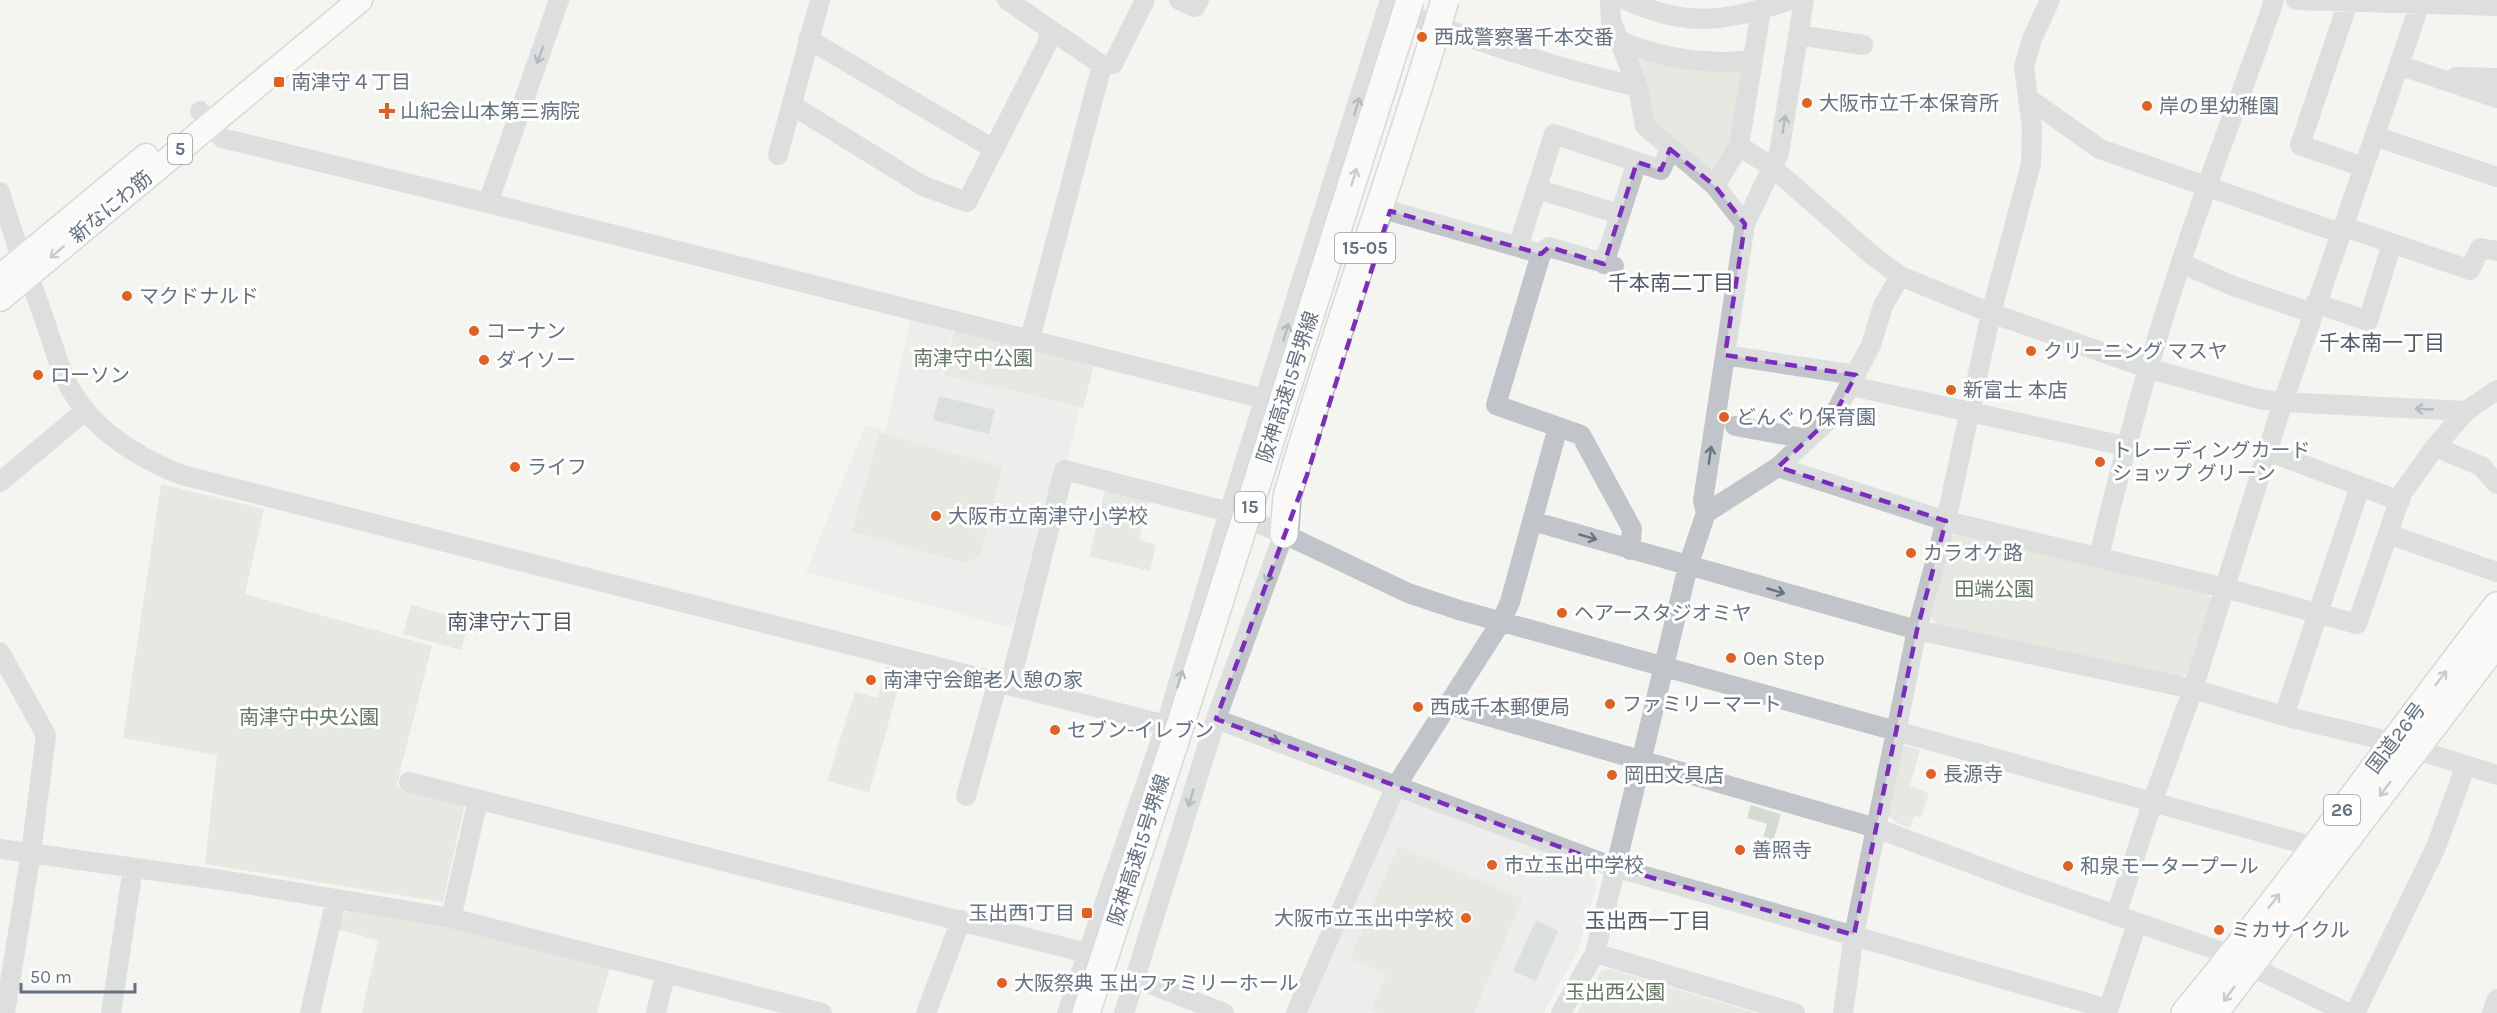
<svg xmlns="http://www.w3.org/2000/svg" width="2497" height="1013" viewBox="0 0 2497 1013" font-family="Karla,'Noto Sans JP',sans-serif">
<rect width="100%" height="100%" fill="#f4f4f0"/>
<path fill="#e4e6e4" d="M910,320l43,9 -10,46 137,33 -13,53h-9l-46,167 -206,-56 59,-146 21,4z
M1406,797l186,71 4,17 -18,66 -35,62h-239l92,-211z"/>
<path fill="#d4dbd1" d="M1635,52l42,16 68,1 -9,70 -18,37 -57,-44 -15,-25z
M954,330l140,35 -11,43 -139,-33z
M879,433l124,34 -23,88 -15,8 -113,-31z
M161,484l103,25 -19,85 187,52 -36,141 69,16 -22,99 -238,-38 12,-109 -94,-17z
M1105,490l43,11 -9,39 17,4 -6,27 -61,-15z
M1959,533l246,56 6,10 -23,74 -8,4 -244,-53 -5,-7 20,-80z
M411,605l58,16 -8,29 -58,-16z
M886,666l17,5 -34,121 -42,-11 28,-89 23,6z
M1903,745l17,5 -10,36 19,7 -8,25 -7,-2 -4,12 -15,-6 -8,-8z
M1751,805l30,9 -13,45 -10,-3 9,-32 -20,-6z
M1398,846l125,53 -49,114h-96l-7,-3 15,-36 -36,-15z
M349,910l98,17 163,40 -13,46h-235l16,-73 -40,-10 4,-15z
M1610,969l146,44h-179l24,-42z"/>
<path fill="#bcc6cc" d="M939,396l56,14 -6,24 -56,-14z
M1536,920l22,11 -22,50 -23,-10z"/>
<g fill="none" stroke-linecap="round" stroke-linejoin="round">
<defs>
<path id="major" d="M0,277l146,-121
M0,299l360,-299"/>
<path id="highway" d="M1284,534l3,-37
M2185,1013c109,-131 207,-272 312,-407
M2214,1013l283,-371"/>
</defs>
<use href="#major" stroke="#b4b8bc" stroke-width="27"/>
<use href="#highway" stroke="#b4b7ba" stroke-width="30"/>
<path stroke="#c1c4c8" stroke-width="20" d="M1179,0l16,7 4,-7
M1610,0l1,21 27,66 7,39 70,60
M1626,0c65,29 99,21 165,0
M2296,0l201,6
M2348,2l-48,143 63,22
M2420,4l-137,398 183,9 31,-21
M1395,8c78,34 160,59 243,79
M1048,28l54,37 11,-1 32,-64
M1798,35l65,10
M808,39l184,109
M1617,40c45,18 88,26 136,20
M2399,65l98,33
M2456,77l41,1
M2029,99l71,50 240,84
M792,105l131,81 44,16 82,-162 -1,-12 -41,-28
M200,111l22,27 266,65 777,196
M2374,136l123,41
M1739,146l33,21 100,88 28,21 91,37 156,55 112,31 24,3 -90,287 -40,111 -37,116
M778,155l42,-155
M1536,189l84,25
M0,192c10,36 23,69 36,104 10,26 17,52 27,78 21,50 70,82 119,101l984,250
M488,203l71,-203
M1390,211l128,36
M1745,224l-30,-38 24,-40 22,-136
M2342,226l128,44 10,-22 17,3
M1541,254l8,-7 65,19
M2181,263l52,23 79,27
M1604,264l33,-102
M2315,303l53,18 24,-78
M1030,339l72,-274
M1725,355l131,20
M1851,386l274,60
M1735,426l73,13
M2435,447l46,19 16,18
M2267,451l133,50
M1778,467l168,54 279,67 132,36 45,-131 33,-46 31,-36
M0,482l86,-72
M1706,513l-3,-12 42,-277 34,-71 25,-153
M1532,521l385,109 276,59 91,27 108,26 105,33
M2388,534l109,38
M1630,550l2,-21 -51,-94 -85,-30 45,-151 -23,-7 36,-113 107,36 9,-21
M2099,557c29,-125 64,-247 107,-368 22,-63 47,-125 68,-189
M0,652l46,83 -15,118 -26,160
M1010,684l54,-214 165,42 55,22 124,59 51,17 856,237
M1449,705l427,123 147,55 208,72
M2284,716l76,-230
M1216,719l398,148 494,142
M409,782l678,171
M966,796l32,-115
M0,849l228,32 223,37 371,95
M451,918l27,-118
M1595,953l200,60
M2250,966l98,47
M1135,978l89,35
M111,1013l22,-145
M310,1013l26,-114
M656,1013l9,-38
M926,1013l35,-93
M1067,1013l99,-288 63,-213 161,-512
M1124,1013l92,-294 72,-197
M1296,1013l100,-227 105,-164 9,-20 48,-175
M1561,1013l34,-60 93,-387 18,-53 72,-46 56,-52 37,-70 12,-39 17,-30
M1843,1013l11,-78 63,-305 29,-109 45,-208 40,-149 1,-36 -8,-61 8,-28 18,-39
M2107,1013l30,-90
M2355,1013l81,-166 30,-82
M2492,1013l5,-14"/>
<use href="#major" stroke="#fff" stroke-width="24"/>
<use href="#highway" stroke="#fff" stroke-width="27"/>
<defs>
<path id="highway-bridge" d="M1287,497c48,-167 109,-330 158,-497
M1086,1013l92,-281 232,-732"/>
</defs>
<use href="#highway-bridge" stroke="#b4b7ba" stroke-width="30" stroke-linecap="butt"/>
<use href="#highway-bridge" stroke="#fff" stroke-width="27"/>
</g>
<defs><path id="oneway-shaft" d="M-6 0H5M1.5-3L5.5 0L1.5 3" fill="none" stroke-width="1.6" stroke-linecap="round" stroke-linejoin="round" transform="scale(1.5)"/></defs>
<g stroke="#687585">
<use href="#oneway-shaft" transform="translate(540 55) rotate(110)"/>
<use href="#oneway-shaft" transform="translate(1357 106) rotate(-73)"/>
<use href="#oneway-shaft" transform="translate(1784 124) rotate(-81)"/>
<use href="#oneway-shaft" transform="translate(1286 332) rotate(-73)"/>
<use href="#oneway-shaft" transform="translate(2424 409) rotate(-177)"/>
<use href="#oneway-shaft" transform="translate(1710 455) rotate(-82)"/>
<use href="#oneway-shaft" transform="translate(1588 537) rotate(16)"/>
<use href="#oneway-shaft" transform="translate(1269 574) rotate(110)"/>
<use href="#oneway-shaft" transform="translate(1776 591) rotate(16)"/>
<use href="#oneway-shaft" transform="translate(1180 679) rotate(-73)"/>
<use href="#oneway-shaft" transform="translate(1271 739) rotate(20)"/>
<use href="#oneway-shaft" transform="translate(1191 798) rotate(107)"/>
</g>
<g stroke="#929ca7">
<use href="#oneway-shaft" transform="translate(1354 177) rotate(-73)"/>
<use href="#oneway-shaft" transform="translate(57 252) rotate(140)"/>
<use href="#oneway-shaft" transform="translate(2441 678) rotate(-52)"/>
<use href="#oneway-shaft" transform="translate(2385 789) rotate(127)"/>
<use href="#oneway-shaft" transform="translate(2274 901) rotate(-52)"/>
<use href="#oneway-shaft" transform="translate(2229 994) rotate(127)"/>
</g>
<path d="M0 0H2497V1013H0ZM1670,149l45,37 30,38 -20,131 131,20 -22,40 -56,52 168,54 -29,109 -63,305 -240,-68 -398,-148 91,-244 83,-264 151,43 8,-7 55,17 33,-102 24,8z" fill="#f4f4f0" fill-opacity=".55" fill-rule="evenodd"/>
<path fill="none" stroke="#7b2cbf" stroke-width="4.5" stroke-dasharray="12 8" stroke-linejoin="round" d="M1670,149l45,37 30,38 -20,131 131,20 -22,40 -56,52 168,54 -29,109 -63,305 -240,-68 -398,-148 91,-244 83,-264 151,43 8,-7 55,17 33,-102 24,8z"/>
<g fill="#e46021" stroke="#fff" stroke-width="2">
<circle cx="1422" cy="37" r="6"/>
<rect x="273" y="76" width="12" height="12" rx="3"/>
<circle cx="1807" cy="103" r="6"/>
<circle cx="2147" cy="106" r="6"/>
<path d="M384 102h6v6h6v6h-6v6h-6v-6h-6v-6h6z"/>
<circle cx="127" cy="296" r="6"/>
<circle cx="474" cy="331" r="6"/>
<circle cx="2031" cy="351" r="6"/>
<circle cx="484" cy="360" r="6"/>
<circle cx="38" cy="375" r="6"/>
<circle cx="1951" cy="390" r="6"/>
<circle cx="1724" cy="417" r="6"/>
<circle cx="2100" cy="462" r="6"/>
<circle cx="515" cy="467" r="6"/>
<circle cx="936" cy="516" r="6"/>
<circle cx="1911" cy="553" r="6"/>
<circle cx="1562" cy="613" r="6"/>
<circle cx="1731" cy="658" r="6"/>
<circle cx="871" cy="680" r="6"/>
<circle cx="1610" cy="704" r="6"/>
<circle cx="1418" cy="707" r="6"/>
<circle cx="1055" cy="730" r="6"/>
<circle cx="1931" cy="774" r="6"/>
<circle cx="1612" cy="775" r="6"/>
<circle cx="1740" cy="850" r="6"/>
<circle cx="1492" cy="865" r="6"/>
<circle cx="2068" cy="866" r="6"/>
<rect x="1081" y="907" width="12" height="12" rx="3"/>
<circle cx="1466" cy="918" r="6"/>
<circle cx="2219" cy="930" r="6"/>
<circle cx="1002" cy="983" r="6"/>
</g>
<g text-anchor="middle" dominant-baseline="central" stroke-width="6" stroke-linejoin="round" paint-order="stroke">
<g fill="#fff" stroke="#929ca7" stroke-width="1.5">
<rect x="168" y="134" width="24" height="30" rx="4.5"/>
<rect x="1335" y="233" width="60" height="30" rx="4.5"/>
<rect x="1235" y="492" width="30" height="30" rx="4.5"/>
<rect x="2324" y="795" width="36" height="30" rx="4.5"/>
</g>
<g font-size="18" font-weight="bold" fill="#637181">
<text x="180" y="149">5</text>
<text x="1365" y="248">15-05</text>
<text x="1250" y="507">15</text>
<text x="2342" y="810">26</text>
</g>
<g font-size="20" fill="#637181" stroke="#fff" text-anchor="start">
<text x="1434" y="37">西成警察署千本交番</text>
<text x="291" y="82">南津守４丁目</text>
<text x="1819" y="103">大阪市立千本保育所</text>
<text x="2159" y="106">岸の里幼稚園</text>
<text x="400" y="111">山紀会山本第三病院</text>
<text x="139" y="296">マクドナルド</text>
<text x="486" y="331">コーナン</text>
<text x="2043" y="351">クリーニング マスヤ</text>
<text x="496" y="360">ダイソー</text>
<text x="50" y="375">ローソン</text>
<text x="1963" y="390">新富士 本店</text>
<text x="1736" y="417">どんぐり保育園</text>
<text x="2112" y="450">トレーディングカード<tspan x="2112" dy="23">ショップ グリーン</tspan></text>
<text x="527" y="467">ライフ</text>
<text x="948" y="516">大阪市立南津守小学校</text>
<text x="1923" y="553">カラオケ路</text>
<text x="1574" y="613">ヘアースタジオミヤ</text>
<text x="1743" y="658">Oen Step</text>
<text x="883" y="680">南津守会館老人憩の家</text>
<text x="1622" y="704">ファミリーマート</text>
<text x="1430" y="707">西成千本郵便局</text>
<text x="1067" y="730">セブン-イレブン</text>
<text x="1943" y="774">長源寺</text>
<text x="1624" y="775">岡田文具店</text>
<text x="1752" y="850">善照寺</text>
<text x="1504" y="865">市立玉出中学校</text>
<text x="2080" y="866">和泉モータープール</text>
<text x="1075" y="913" text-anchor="end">玉出西1丁目</text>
<text x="1454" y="918" text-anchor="end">大阪市立玉出中学校</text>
<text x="2231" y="930">ミカサイクル</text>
<text x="1014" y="983">大阪祭典 玉出ファミリーホール</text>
</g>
<g font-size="20" fill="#637181" stroke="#fff">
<text transform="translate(111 207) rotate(-40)">新なにわ筋</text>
<text transform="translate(1288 387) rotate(-72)">阪神高速15号堺線</text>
<text transform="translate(2396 738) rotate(-53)">国道26号</text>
<text transform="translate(1139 850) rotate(-72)">阪神高速15号堺線</text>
</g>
<g font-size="20" fill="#647962" stroke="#fff">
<text x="973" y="358">南津守中公園</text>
<text x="1994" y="589">田端公園</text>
<text x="309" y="717">南津守中央公園</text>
<text x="1615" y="992">玉出西公園</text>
</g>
<g font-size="21" fill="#515b67" stroke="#fff">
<text x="1671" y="283">千本南二丁目</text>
<text x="2382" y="343">千本南一丁目</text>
<text x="510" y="622">南津守六丁目</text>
<text x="1648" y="921">玉出西一丁目</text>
</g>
</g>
<path d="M21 983v9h114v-9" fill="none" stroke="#637181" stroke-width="3"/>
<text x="30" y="983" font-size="18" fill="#637181" stroke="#ffffff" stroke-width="4.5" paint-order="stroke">50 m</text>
</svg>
